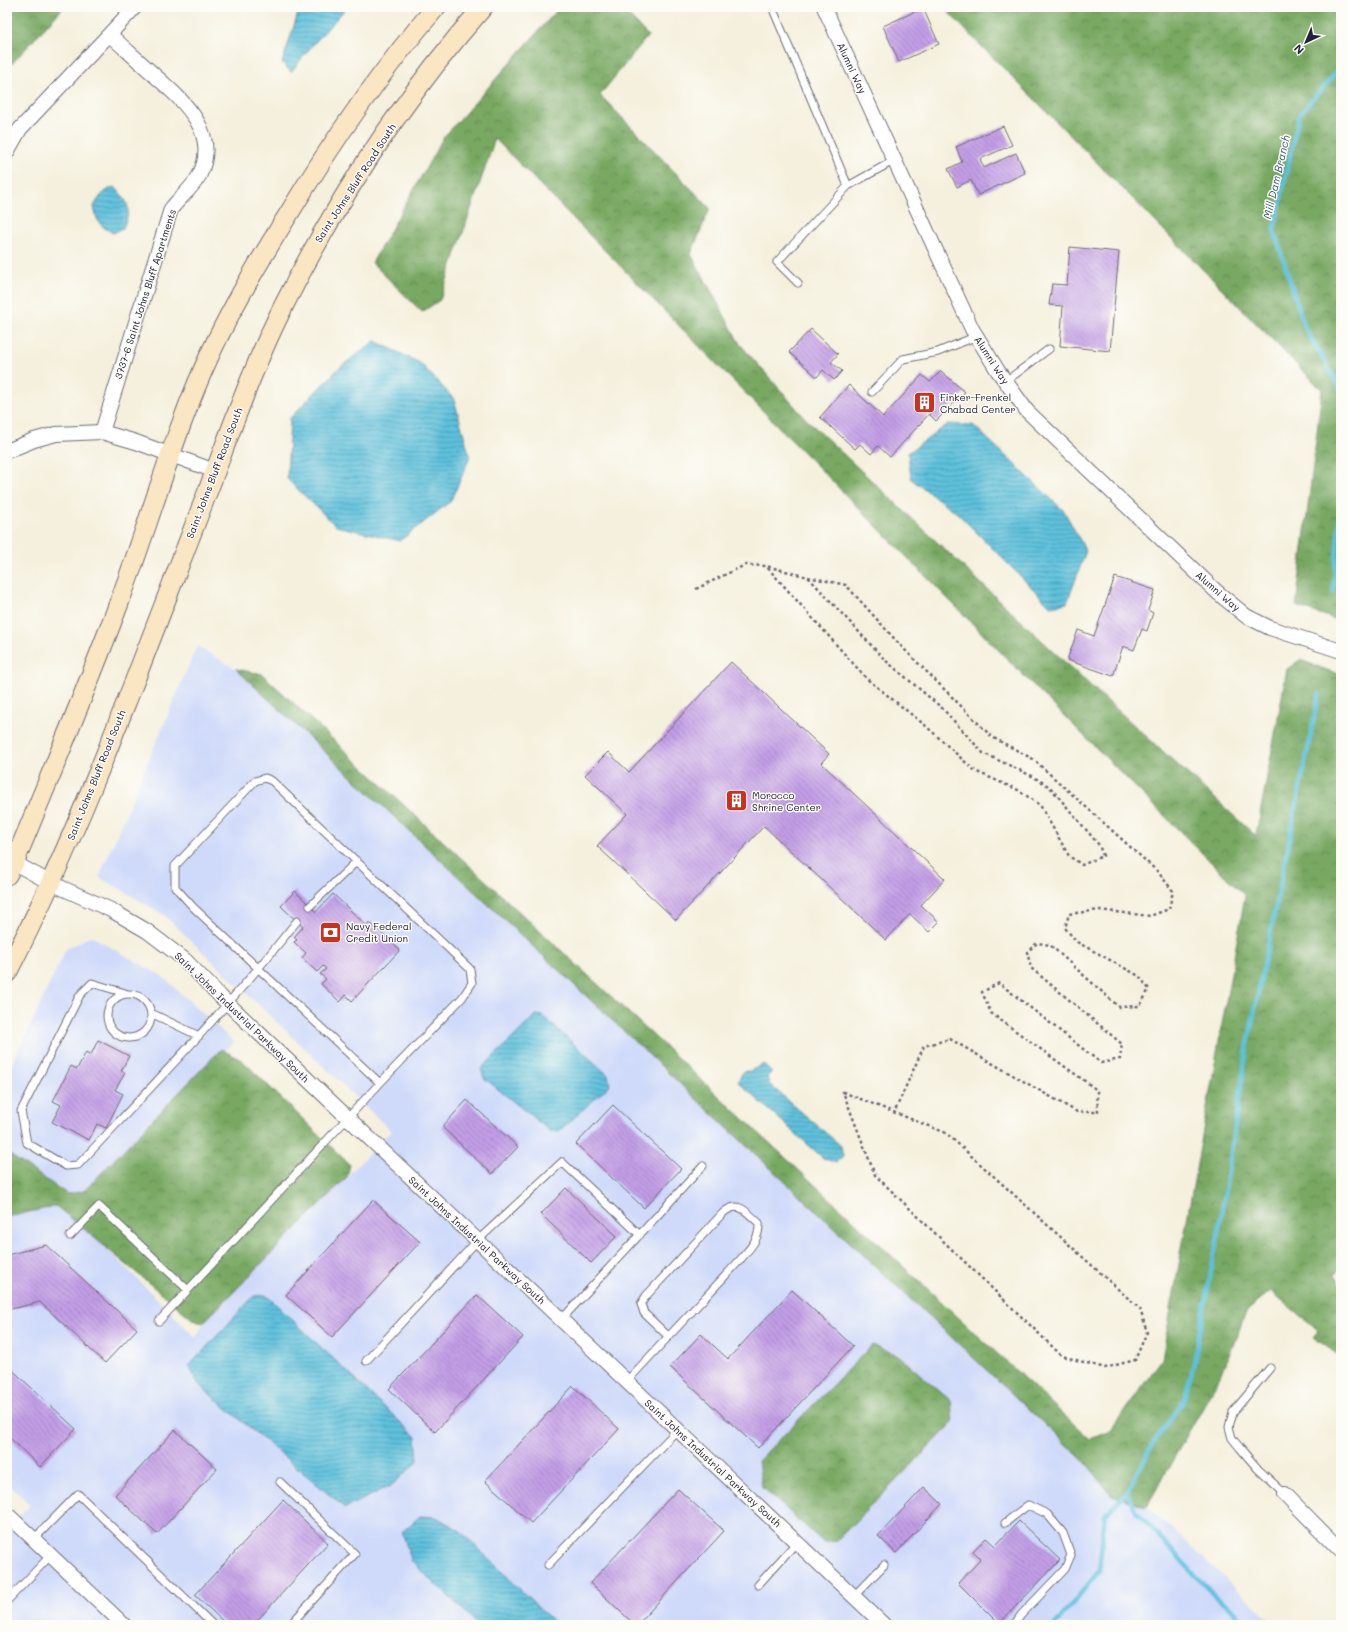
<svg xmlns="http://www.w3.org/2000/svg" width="1348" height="1632" viewBox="0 0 1348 1632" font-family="Mali,sans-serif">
<defs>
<pattern id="forest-crowns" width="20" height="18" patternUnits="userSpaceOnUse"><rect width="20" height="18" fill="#78a862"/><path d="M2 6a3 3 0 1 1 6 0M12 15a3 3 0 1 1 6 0" fill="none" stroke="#628852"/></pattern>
<pattern id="water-rules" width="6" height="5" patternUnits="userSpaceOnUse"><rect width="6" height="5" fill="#5ec1dc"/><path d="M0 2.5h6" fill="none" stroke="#4d9cb4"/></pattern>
<pattern id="building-back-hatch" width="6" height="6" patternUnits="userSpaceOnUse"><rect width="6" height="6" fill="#c29ee6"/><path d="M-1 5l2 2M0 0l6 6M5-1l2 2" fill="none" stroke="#9d80bc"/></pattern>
</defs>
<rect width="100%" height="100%" fill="#fdfcf7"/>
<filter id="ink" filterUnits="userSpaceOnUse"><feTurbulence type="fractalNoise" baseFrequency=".025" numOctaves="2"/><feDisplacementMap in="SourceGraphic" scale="8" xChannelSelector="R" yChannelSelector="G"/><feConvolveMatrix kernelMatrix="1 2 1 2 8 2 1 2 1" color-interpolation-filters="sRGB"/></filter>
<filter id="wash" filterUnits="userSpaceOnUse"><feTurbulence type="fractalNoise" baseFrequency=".012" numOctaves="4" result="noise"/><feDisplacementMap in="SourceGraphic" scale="16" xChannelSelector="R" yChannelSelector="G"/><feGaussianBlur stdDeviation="0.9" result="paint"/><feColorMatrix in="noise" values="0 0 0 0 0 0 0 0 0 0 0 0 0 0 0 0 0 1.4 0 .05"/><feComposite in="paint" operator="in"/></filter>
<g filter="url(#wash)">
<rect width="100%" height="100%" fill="#f5f0dd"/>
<path fill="#cfdafa" d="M197,646l39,23 851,795 25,32 35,10 129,119h-1269v-97l23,-23 -23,-23v-407l59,-126 25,-13 71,40 72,66 -160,173 122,123 7,-15 188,-192 -227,-216 -65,-38z"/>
<path fill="url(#forest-crowns)" stroke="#4d654e" d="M7,7h57l-57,62z
M560,7h61l27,29 -48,59 110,113 -19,46 49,90 65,74 263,247 188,171 31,-167 13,-9 41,15v590l-6,10 6,10v72l-28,-20 5,-6 -47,-40 -24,19 -25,63 -75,133 -35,-10 -25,-32 -851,-795 26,5 828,765 20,-8 52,-72 83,-463 -223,-222 -527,-535 -55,161 -18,12 -50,-49 71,-125z
M943,7h398v614l-45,-15 26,-216z
M221,1049l22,12 107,104 -3,12 -144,146 -12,-5 -135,-112 -49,11v-64l60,41 17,-3z
M872,1345l26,10 53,46 2,22 -116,117 -13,3 -62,-56 -4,-26z"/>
<path fill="url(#water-rules)" stroke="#40728c" d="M300,7h47l-36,40 -20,25 -9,-9z
M115,187c14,16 17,21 8,41l-10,5c-14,-7 -17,-13 -19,-27 6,-10 10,-16 21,-19z
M375,341l45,22 34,36 16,58 -19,44 -51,40 -64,-15 -49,-47 3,-61 49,-50z
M948,424l25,1 91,86 22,40 -19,52 -17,3 -93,-93 -46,-34 -3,-26z
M536,1015l7,1 65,59 2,10 -51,46h-9l-66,-53 -3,-9z
M764,1064l8,8 -5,5 2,7 72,62 2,10 -7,7 -13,-5 -85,-76 5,-11h7z
M266,1295l150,142 2,24 -26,24 -47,23 -146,-123 -10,-19 65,-70z
M420,1516l16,1 23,13 98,95h-78l-67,-63 -10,-30z"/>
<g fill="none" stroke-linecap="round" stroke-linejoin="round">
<path stroke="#5ec1dc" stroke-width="4.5" d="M1341,67l-42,48 -25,115 31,98 36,61
M1333,592l8,-90
M1055,1625l44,-54 6,-56 22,-23
M1248,1625l-42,-38 -71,-77 -8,-18 27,-50 29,-40 11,-39 26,-139 27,-176 72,-354"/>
</g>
<g id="blocks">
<path fill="url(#building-back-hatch)" d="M923,8l16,36 -40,18 -16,-36z
M1003,126l9,19 -32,14 4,9 32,-15 9,20 -47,22 -7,-15 -14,7 -9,-18 14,-7 -6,-15z
M1070,247l49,5 -9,99 -50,-5 3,-40 -14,-1 3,-21 15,1z
M811,329l27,25 -7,8 11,9 -8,9 -11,-10 -6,7 -28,-25z
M941,371l24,21 -29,29 -7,-7 -39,43 -12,-11 -7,8 -11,-10 -5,5 -35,-32 29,-32 34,32 39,-42 8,7z
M1115,577l40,13 -7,20 5,3 -6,18 -5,-2 -8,21 -11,-4 -10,30 -46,-16 11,-30 16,6z
M731,662l98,92 -8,9 124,116 -24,26 18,17 -10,10 -19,-18 -24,26 -122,-114 -88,94 -79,-74 30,-32 -42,-39 23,-23 21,20z
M295,891l21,21 17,-18 34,32 2,-4 31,28 -48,51 -6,-6 -6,7 -19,-18 5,-5 -6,-5 6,-5 -3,-3 -6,6 -15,-14 4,-5 -12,-11 3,-2 -3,-3 9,-10 -22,-21z
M98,1040l31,16 -8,15 4,2 -10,17 8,4 -17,34 -9,-4 -8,16 -37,-18 9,-17 -8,-4 18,-35 6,3 9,-17 5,3z
M467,1100l51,47 -26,27 -50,-47z
M613,1105l68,64 -37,39 -68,-64z
M566,1188l51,48 -26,27 -50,-49z
M373,1200l47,42 -88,95 -46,-42z
M46,1245l91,84 -32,34 -65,-61 -33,8v-55z
M792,1290l61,56 -95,102 -88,-81 31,-33 27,25z
M477,1295l46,42 -88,95 -46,-43z
M7,1365l69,64 -36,38 -33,-32z
M573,1386l46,43 -88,94 -46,-42z
M175,1430l42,39 -60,65 -42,-39z
M924,1487l18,17 -46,49 -18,-17z
M678,1489l46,42 -87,94h-2l-45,-42z
M283,1500l45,43 -75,82h-26l-32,-30z
M1019,1521l41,39 -61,64 -41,-41 23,-24 -8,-8 13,-13 9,8z"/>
</g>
</g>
<g filter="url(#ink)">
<use href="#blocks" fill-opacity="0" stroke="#6c6a74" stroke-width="1"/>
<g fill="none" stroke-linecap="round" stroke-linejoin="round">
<defs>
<path id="lane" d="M772,7l76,179
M798,283l-21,-21 71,-76 47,-26
M1006,381l43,-32
M872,392l31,-33 35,-7 39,-16
M310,906l47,-45
M125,993l-33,-10 -12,12 -59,116 6,32 39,23 12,-1c75,-80 151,-158 219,-244
M107 1016a22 22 0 1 1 44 0a22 22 0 1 1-44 0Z
M151,1013l48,23
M70,1236l29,-30 89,84 192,-207 -187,-176 -18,-20v-21l80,-85 10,-3 7,3 198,188 2,14 -10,15 -82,85
M561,1320l142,-154
M159,1321l29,-31
M366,1361l111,-120 85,-79 78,73
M1270,1368l-37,44 -4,15 3,11 8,10 18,21 27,25
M627,1381l113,-121c10,-12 20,-21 19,-37 -12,-10 -20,-24 -36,-10l-77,83 -5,8 3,9 24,23
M280,1482l75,72 -65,71
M1005,1523l23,-18 19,9 16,19 8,22 -6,14 -44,46 -7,10
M34,1539l44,-45 135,131
M548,1565l130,-136
M758,1585l39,-43
M854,1596l30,-31
M7,1601l44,-46"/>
<path id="street" d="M824,7l148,322 26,42 29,40 190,181 29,24 24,12 71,23
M7,152l13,-23 115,-122
M102,432l69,-223c9,-12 22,-21 29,-35 20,-43 -18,-74 -47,-100 -14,-13 -29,-26 -43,-39
M7,451l27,-11 22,-6 46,-2 34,10 79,29
M7,859l44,24 60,27 36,21 38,29 36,37 126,120 537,508
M1285,1494l56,57
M7,1514l117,111"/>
<path id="secondary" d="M7,875l7,-12c36,-86 72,-172 105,-260 32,-84 55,-172 93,-253 22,-47 49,-92 76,-135 44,-73 92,-143 148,-208
M7,973c78,-152 135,-313 197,-472 25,-65 48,-133 80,-196 54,-107 120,-208 199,-298"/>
</defs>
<use href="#lane" stroke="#6c6a74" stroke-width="9"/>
<use href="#street" stroke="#6c6a74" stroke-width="16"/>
<use href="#secondary" stroke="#6c6a74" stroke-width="21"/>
<path stroke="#6c6a74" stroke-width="2.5" stroke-dasharray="3 3" stroke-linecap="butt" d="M808,577l38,8 54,60 92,92 41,22 125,113 15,19 -4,18 -19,7 -51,-6 -30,4 -4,14 12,14 62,34 10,13 -9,17 -21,1 -69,-62 -13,-2 -10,9 4,16 91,76 -2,15 -19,4 -102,-80 -17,9 9,21 106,77 1,22h-21l-127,-73 -26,7 -30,67
M696,589l49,-24 21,1 101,113 59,47 49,45 43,19 22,15 29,51 13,9 21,-9 -4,-11 -49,-58 -18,-11 -49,-23 -41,-45 -57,-48 -77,-83 -42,-11
M843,1092l103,41 194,176 7,23 -12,28 -30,8 -43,-12 -187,-181z"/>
<use href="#lane" stroke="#fff" stroke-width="7"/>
<use href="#street" stroke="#fff" stroke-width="14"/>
<use href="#secondary" stroke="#fbe6c3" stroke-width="19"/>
</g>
</g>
<defs>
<symbol id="building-square" viewBox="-11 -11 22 22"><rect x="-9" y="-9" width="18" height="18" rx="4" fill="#c8321e" stroke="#fdfcf7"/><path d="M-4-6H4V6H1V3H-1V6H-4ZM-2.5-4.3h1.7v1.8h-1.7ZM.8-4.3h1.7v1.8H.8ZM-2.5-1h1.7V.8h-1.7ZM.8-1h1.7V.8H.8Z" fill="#fff"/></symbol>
<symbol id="bank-square" viewBox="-11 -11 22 22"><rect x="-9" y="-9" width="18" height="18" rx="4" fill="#c8321e" stroke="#fdfcf7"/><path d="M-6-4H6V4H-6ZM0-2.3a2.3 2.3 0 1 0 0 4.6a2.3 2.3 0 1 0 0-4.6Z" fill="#fff"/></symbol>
</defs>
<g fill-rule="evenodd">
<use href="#building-square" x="912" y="390" width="25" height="25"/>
<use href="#building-square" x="724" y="788" width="25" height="25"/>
<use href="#bank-square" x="318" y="920" width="25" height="25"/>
</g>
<g text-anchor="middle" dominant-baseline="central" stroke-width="3" stroke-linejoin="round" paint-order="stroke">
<g font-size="10" fill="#22223b" stroke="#fdfcf7">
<text transform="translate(852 68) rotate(65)">Alumni Way</text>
<text transform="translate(355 183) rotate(-57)">Saint Johns Bluff Road South</text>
<text transform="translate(145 294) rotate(-72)">3737-6 Saint Johns Bluff Apartments</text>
<text transform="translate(992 360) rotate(57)">Alumni Way</text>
<text transform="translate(214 473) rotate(-69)">Saint Johns Bluff Road South</text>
<text transform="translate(1218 591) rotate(41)">Alumni Way</text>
<text transform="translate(96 775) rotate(-68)">Saint Johns Bluff Road South</text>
<text transform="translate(242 1017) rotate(44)">Saint Johns Industrial Parkway South</text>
<text transform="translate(477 1240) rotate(43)">Saint Johns Industrial Parkway South</text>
<text transform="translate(713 1463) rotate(43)">Saint Johns Industrial Parkway South</text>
</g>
<g font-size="10" fill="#22223b" stroke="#fdfcf7" text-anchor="start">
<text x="940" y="397">Finker-Frenkel<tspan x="940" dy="12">Chabad Center</tspan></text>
<text x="752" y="795">Morocco<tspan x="752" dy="12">Shrine Center</tspan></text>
<text x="346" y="926">Navy Federal<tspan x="346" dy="12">Credit Union</tspan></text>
</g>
<g font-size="11" font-style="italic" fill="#375a73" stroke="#fdfcf7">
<text transform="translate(1276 177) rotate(-77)">Mill Dam Branch</text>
</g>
</g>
<rect width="1348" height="1632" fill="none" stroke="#fdfcf7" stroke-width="24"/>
<g transform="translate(1306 42) rotate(224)" stroke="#fdfcf7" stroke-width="3" paint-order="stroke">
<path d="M0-3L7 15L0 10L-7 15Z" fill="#22223b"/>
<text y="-6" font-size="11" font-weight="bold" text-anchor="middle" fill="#22223b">N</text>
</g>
</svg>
